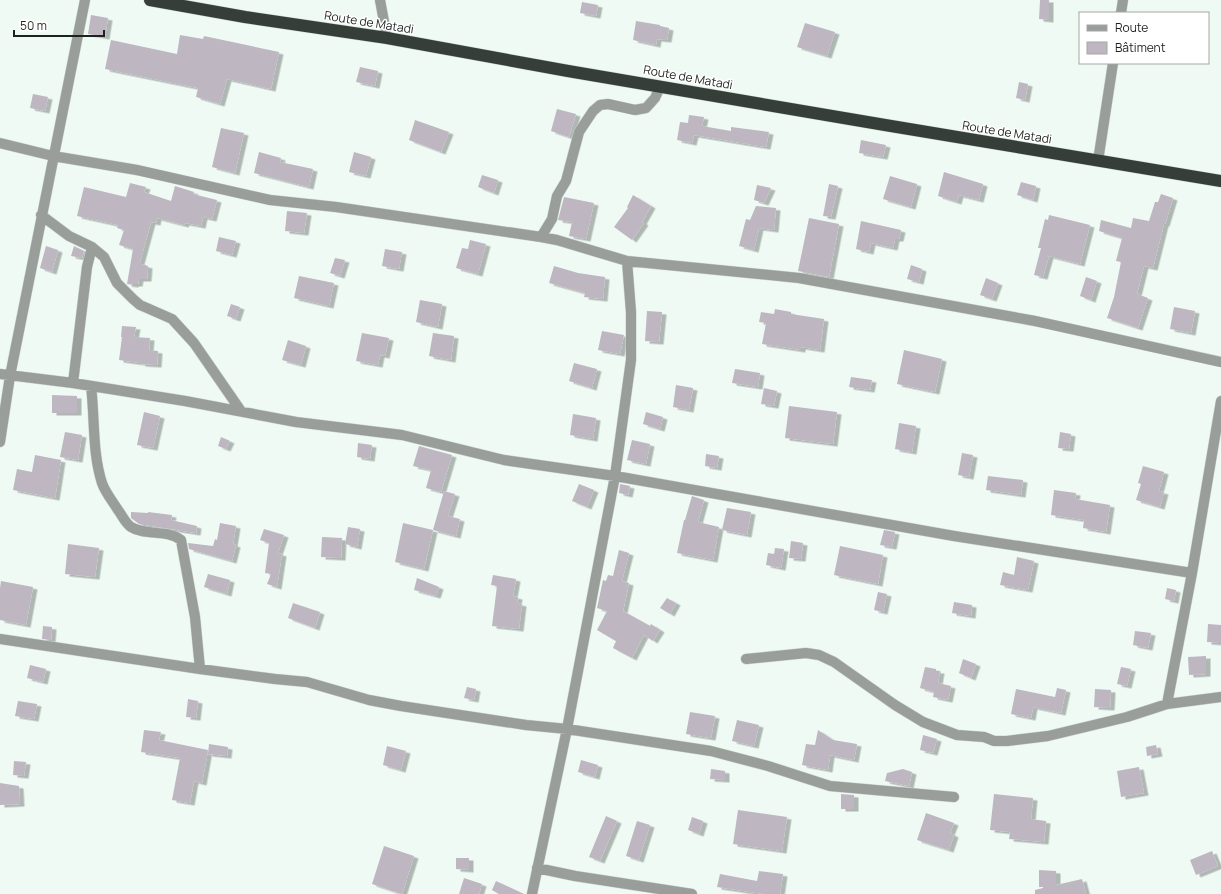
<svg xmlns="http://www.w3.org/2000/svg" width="1221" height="894" viewBox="0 0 1221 894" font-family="Manrope,sans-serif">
<defs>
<filter id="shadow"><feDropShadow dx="4.5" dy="2.5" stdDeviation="0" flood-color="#0004"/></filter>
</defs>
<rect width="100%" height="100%" fill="#eefaf3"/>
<path fill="#beb7c1" filter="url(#shadow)" d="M1040,0h9v20l-10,-1z
M582,2l16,3 -2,11 -16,-3z
M91,15l17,3 -3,19 -17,-3z
M636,21l24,4v1l9,2 -2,12 -10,-1 -1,6 -23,-5z
M805,23l30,9 -8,24 -30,-9z
M180,35l23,4 1,-3 75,16 -8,37 -44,-10 -7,25 -24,-7 2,-9 -93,-19 6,-29 66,14z
M360,67l18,4 -3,15 -19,-4z
M1019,82l9,2 -3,16 -9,-2z
M33,94l15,3 -3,14 -15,-3z
M557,109l19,5 -7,23 -18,-6z
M689,115l15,2 -2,9 29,5v-4l38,5 -3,15 -72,-12 -2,8 -15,-3 3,-18 8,1z
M415,120l34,12 -8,20 -32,-12z
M221,128l23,5 -9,40 -23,-6z
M861,140l25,5 -3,12 -24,-4z
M259,152l22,6 -1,4 33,7 -4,18 -55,-14z
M354,152l17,5 -5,19 -17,-4z
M944,172l39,12 -4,16 -20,-5 -2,7 -19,-6z
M482,175l16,5 -4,13 -16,-6z
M890,176l27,8 -6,23 -28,-8z
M1021,182l15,4 -3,14 -16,-5z
M130,183l16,4 -2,5 27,9 4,-15 19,6 -1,2 24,6 -5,19 -9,-2 -2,9 -16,-3 -1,2 -27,-7 -1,5 -5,-1 -11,40h1v2l7,2 -1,13h-8l-1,5h-4v1l-7,-1 6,-35 -14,-4 5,-15 -7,-2 1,-3 -41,-9 7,-29 42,10z
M829,184l9,2 -7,31 -8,-1z
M757,185l14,3 -7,15 -10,-3z
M1161,194l12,4 -8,26h-1l-11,44 -9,-2 -7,28 11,4 -10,30 -31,-10 7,-21 7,-35 -5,-1 6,-23 -23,-7 2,-11 30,8 2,-10 16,3 6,-19h3z
M633,195l18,11 -9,16 2,1 -12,17 -18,-13 14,-19 -1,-1z
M564,197l30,6 -8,36 -17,-3 3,-14 -14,-2z
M756,206l20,2 -2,22 -15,-2 -5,22 -15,-4 7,-27 4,1z
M287,211l20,2 -3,20 -19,-2z
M1049,215l41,10 -10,39 -31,-8 -6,21 -9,-2 7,-27h-3l7,-29 3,1z
M809,218l30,6 -10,53 -31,-6z
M861,221l40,9 -2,9h-4l-2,9 -22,-5 -2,9 -13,-3z
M219,237l17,4 -4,14 -16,-4z
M470,240l16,4 -8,30 -22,-6 6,-20 6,1z
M46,246l12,4 -6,22 -12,-4z
M74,246l10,5 -2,7 -11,-2z
M385,249l17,3 -3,17 -17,-3z
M335,258l10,2 -5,16 -10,-3z
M911,265l11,4 -3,13 -12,-3z
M554,266l24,7 27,4 -2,22 -19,-2 1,-4 -36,-10z
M299,276l35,7 -5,23 -35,-8z
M1086,277l11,4 -6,19 -11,-4z
M986,278l12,5 -6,16 -12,-4z
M420,300l22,4 -4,23 -22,-5z
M231,304l9,3 -4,12 -9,-3z
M1174,307l21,4 -4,22 -21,-4z
M775,309l16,3v2l33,5 -4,31 -19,-3v3l-39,-6 4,-21 -7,-1 2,-10 13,2z
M647,311l15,1 -3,30 -14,-1z
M122,326l14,1 -2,10 16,1 -1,12 9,1 -1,14 -16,-1v-1l-22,-3 3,-23h-1z
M602,331l22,4 -4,19 -22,-4z
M362,333l27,5 -4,18 -5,-1 -2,10 -22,-4z
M433,333l21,3 -3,24 -22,-4z
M288,340l18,6 -5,19 -19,-5z
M904,350l38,9 -7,33 -38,-8z
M574,363l23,6 -5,19 -23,-7z
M735,369l25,4 -2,14 -26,-4z
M851,377l21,3 -2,10 -21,-3z
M676,385l17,3 -4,22 -16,-3z
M764,388l13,3 -3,15 -13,-2z
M52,395l25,1v17h-25z
M789,406l48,6 -4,32 -48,-6z
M144,412l16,4 -7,32 -16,-3z
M646,412l17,5 -3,12 -17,-5z
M573,414l23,4 -3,21 -23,-4z
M899,423l17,3 -4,26 -17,-3z
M65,432l17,3 -4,25 -18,-3z
M1060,432l11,2 -2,15 -11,-1z
M221,437l9,4 -4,8 -8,-3z
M632,440l18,4 -4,20 -19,-4z
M358,443l14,2 -2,14 -13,-2z
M419,446l33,9 -11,37 -15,-4 5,-18 -18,-4z
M962,453l11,2 -4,22 -11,-2z
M706,454l13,2 -2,12 -12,-2z
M35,455l26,5 -6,38 -42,-8 4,-21 15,3z
M1143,466l21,6 -5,19 5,1 -4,15 -24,-7 5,-16 -3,-1z
M988,476l35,4 -2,15 -35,-5z
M579,484l15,6 -7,17 -15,-6z
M620,484l10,2 -2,9 -9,-2z
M1054,490l22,3 -1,6 35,6 -4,27 -23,-4 1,-8 -33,-5z
M444,491l11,3 -7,22 12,3 -4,17 -23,-6z
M692,496l12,4 -6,22 21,5 -6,33 -36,-7 7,-33h1z
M727,508l24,4 -4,23 -25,-5z
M131,512l17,1v-1l24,3 -1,5 26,6 -1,7 -57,-9 -8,-6z
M220,523l16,3 -3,18 3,1 -4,16 -43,-12 -1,-6 25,3 2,-7 2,1z
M403,523l30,7 -9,39 -29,-7z
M348,527l12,2 -3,18 -12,-3z
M264,529l20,6 -6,18 4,1 -5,33 -10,-3 4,-10 -6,-1 4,-30 -9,-3z
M884,530l11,2 -3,15 -12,-2z
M322,537l20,1 -1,20 -20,-1z
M791,541l12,2 -2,16 -12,-1z
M68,544l31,4 -4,29 -30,-3z
M840,546l43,9 -5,29 -44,-9z
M775,548l9,1 -3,19 -15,-3 2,-12 6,1z
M619,550l10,3 -7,28 7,2 -6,28 27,15 1,-2 9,6 -7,11 -9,-6 -12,23 -19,-10 3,-7 -19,-11 10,-19 -10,-3 6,-28 3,1 2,-6 5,1z
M1017,557l17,4 -6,29 -28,-5 3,-13 11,3z
M208,574l22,6 -3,14 -23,-7z
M493,575l23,4 -3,17 5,1 -1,6 5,1 -3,25 -27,-3 5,-40 -6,-1z
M417,578l22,9 -3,9 -22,-6z
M1,581l32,6 -7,38 -26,-5v-32z
M1167,588l9,2 -2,11 -9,-2z
M878,592l9,2 -4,18 -9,-2z
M667,598l9,5 -6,11 -10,-6z
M954,602l18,3 -1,11 -19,-3z
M293,603l27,9 -5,16 -27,-10z
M1208,624l13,1v18l-14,-1z
M43,626l9,1 -1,13 -9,-1z
M1135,631l16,2 -3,15 -15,-3z
M1206,656v18l-17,1 -1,-18z
M963,659l13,5 -5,14 -12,-5z
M30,665l16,4 -3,13 -16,-4z
M925,667l11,2v2h4l-2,12 13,3 -3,14 -15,-3 1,-5 -14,-4z
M1121,667l10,2 -4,17 -10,-2z
M467,687l9,2 -2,11 -10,-2z
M1057,688l9,2 -5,23 -28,-6 -2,11 -20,-4 5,-25 39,8z
M1095,689l16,1 -1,18 -16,-1z
M188,699l10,2 -2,17 -10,-1z
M18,701l19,3 -3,15 -19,-3z
M690,712l25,4 -4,22 -25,-4z
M737,720l22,5 -5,21 -22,-5z
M144,730l17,2 -2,8 49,10 -6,33 -8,-2 -4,22 -18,-3 8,-42 -39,-6z
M818,730l15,10 24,4 -3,16 -24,-5 -2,15 -26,-5 4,-21 9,1z
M923,735l14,4 -4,14 -13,-3z
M209,744l19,3 -1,9 -19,-2z
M1156,745l2,9 -11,2 -1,-9z
M387,746l19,5 -5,19 -18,-5z
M581,760l17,5 -3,12 -17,-5z
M14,761l12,1 -2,14 -11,-1z
M1139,767l5,26 -23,4 -4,-26z
M711,769l14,2v9l-15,-1z
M903,769l9,3 -3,14 -24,-5 2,-8z
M0,783l19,3 1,18 -20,1z
M841,794l13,1v14h-13z
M994,794l39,4 -2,21 15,2 -2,21 -35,-3 1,-7 -20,-2z
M738,810l49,7 -5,34 -49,-7z
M926,813l28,10 -4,10 4,2 -5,15 -32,-10z
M606,816l11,5 -17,40 -11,-4z
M692,817l11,4 -4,13 -11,-4z
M637,821l13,4 -11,35 -13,-4z
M384,846l30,10 -12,38 -30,-10z
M1212,851l6,15 -22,9 -6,-15z
M456,858h13v12l-13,-1z
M1039,870l17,1v14l26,-6 4,15h-51v-4l8,-2v-1h-4z
M759,871l24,3 -3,20h-16l-47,-7 3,-13 37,7z
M464,878l18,6 -3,10h-20z
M496,881l28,13h-25l-7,-4z"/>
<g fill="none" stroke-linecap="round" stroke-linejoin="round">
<defs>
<path id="street" d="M380,0l7,38
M1121,13l2,-13
M0,143l53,13 84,14 133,30 66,7 205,30 16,3 70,21 172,17 236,43 186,41
M1098,161l15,-98
M41,215l28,21 23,11 -5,20 -14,116
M541,237l11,-18 5,-23 9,-15 13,-49 14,-21 7,-6 8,-1 27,6 11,-2 9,-10 5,-11
M92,247l12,10 13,26 16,16 7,6 7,3 25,11 22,24 47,68
M0,374l73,9 112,18 111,21 106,13 102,25 111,16 339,60 238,37
M91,386c4,32 1,66 11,97 3,9 11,19 16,27 4,5 7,13 13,17 14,9 36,2 50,13l14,77 5,52
M0,442l10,-66 75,-376
M0,639l200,30 75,10 32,3 62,18 32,6 125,19 41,4 144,22 57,15 62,20 124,11
M746,659l60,-6 13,2 15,7 61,43 28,17 34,13 27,2 10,4h13l41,-5 79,-19 40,-13 54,-7
M1167,704l25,-131 29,-172
M537,868l38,8 117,18
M532,894l35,-165 48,-253 16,-116v-48l-4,-51"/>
<path id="highway" d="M150,0l95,17 142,21 181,33 317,54 336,56"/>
</defs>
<use href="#street" stroke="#cdd7d1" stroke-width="11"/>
<use href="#highway" stroke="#cdd7d1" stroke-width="13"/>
<use href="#street" stroke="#999e9b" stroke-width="10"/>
<use href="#highway" stroke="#353e39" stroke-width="12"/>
</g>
<g text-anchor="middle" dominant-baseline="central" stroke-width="3" stroke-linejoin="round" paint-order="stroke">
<g font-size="12" fill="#1d211f" stroke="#fff">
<text transform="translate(369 22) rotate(9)">Route de Matadi</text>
<text transform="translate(688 77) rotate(10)">Route de Matadi</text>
<text transform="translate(1007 132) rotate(9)">Route de Matadi</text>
</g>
</g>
<rect x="1079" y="12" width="130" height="52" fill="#ffffff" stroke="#a5a6a5"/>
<rect x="1087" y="25" width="20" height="6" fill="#999e9b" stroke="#a5a6a5"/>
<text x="1115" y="32" font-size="12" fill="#1d211f">Route</text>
<rect x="1087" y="42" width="20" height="12" fill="#beb7c1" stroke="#a5a6a5"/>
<text x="1115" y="52" font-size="12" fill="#1d211f">Bâtiment</text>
<path d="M14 30v6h90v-6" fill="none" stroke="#1d211f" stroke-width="2"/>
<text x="20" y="30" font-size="12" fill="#1d211f" stroke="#ffffff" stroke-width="3" paint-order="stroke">50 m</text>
</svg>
